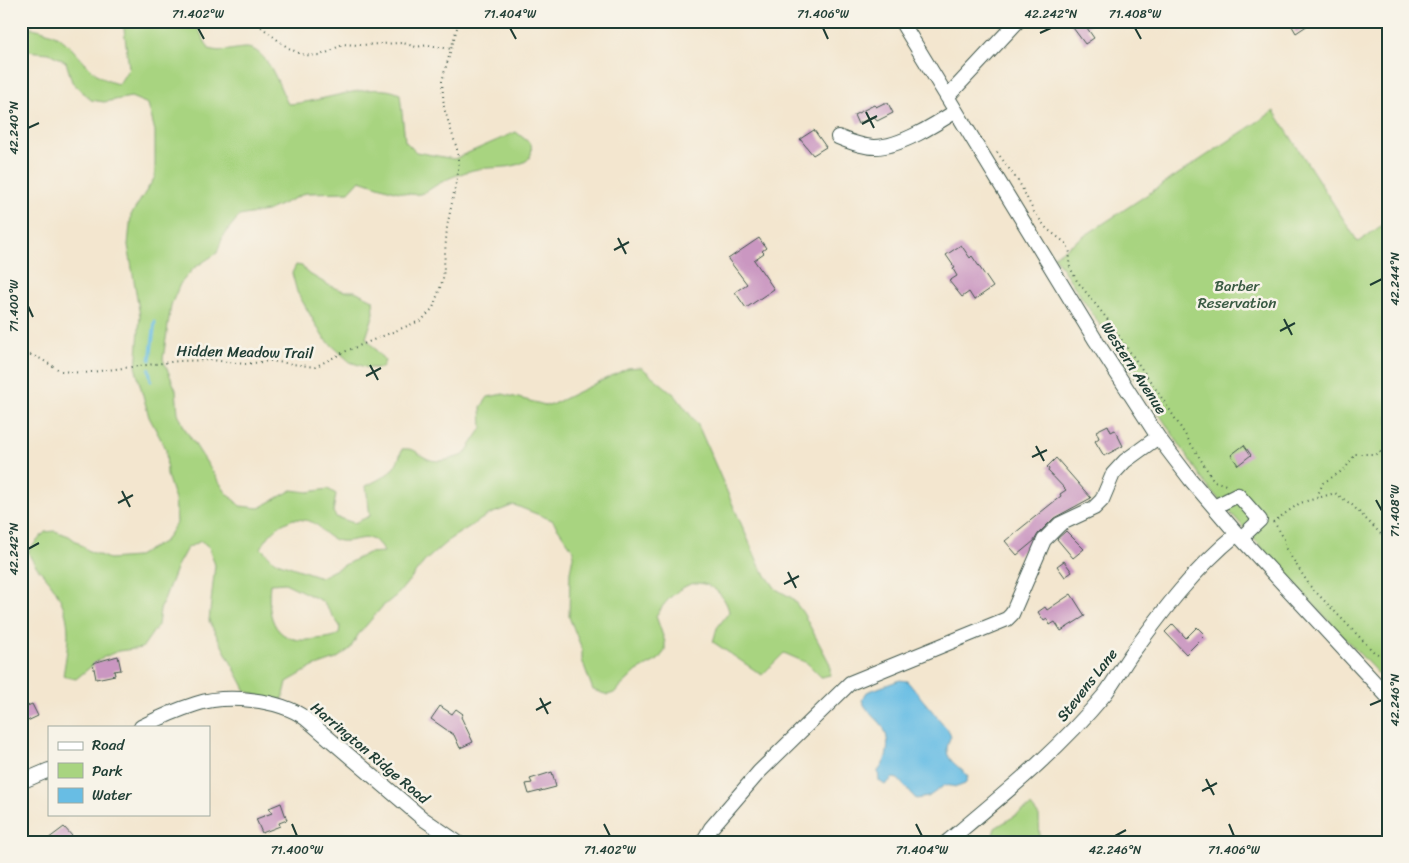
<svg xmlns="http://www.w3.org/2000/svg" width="1409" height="863" viewBox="0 0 1409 863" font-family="Sriracha,sans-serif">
<rect width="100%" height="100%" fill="#f7f3e8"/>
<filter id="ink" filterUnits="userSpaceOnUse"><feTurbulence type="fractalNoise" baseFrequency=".02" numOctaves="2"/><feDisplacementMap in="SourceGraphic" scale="10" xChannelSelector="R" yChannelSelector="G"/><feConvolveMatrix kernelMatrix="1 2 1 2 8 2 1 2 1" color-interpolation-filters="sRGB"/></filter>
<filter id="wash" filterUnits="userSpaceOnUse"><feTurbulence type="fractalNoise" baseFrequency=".0096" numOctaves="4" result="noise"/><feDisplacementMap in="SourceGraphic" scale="20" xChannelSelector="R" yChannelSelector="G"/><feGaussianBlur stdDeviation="1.12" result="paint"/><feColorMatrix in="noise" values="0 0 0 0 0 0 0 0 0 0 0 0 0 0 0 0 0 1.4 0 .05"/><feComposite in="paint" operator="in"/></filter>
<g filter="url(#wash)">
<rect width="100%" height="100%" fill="#f3e6cf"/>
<path fill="#a8d480" stroke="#64885a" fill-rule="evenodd" d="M123,21h71l15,28c12,4 23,0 35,-1 24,-2 35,40 44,56 33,-1 83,-24 112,-10l5,47 11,11 38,7 62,-27 15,12c1,7 1,13 -5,17 -15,9 -36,5 -53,9 -11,3 -23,7 -33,13 -6,3 -13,9 -20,11 -13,3 -47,-10 -60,-14l-11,12 -43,1 -39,18 -28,5 -16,20 -6,17 -23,15 -14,16 -9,21 -8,54 13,31 2,23 7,16 40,62 15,15 19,2 33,-18 16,2 20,-3 8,5 -3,18 3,5 18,6 16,-7 -4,-30c21,-11 29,-13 36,-37 15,-1 13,4 26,10 11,5 25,-1 36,-4l18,-27 -1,-21 7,-10 15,-3 46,12 79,-38 13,-1 34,28 23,30 62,142 16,22 16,9 11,15 27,51v11l-9,2 -14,-14 -23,-10 -22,22 -49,-33 4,-14 12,-16c-3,-18 -24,-36 -43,-26 -12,6 -23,18 -30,30l9,26v9l-7,9 -21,11 -23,22 -6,2 -15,-5 -11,-30v-11l-13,-32 1,-45 4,-21 -22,-31 -38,-15 -26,10 -38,24 -25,22 -27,33 -16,13 -24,28 -8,14 -14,10 -23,8 -26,15 -4,17 -11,2 -26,-10 -37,-70 6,-56 -6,-18 -8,-6 -14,7 -10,18 -17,44 -2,15 -16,23 -24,3 -18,8 -24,20 -13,-3c6,-37 11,-60 -13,-94 -8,-10 -18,-18 -22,-31l17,-19 10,-1 14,5 20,15 20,8 27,-2 29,-16 12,-19 -2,-22 -8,-25 -1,-26 -17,-32 -13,-47 4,-54 -12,-71 3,-30 24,-38v-46l-7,-27 -17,-7 -27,5 -13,-2 -19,-18 -6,-20 -17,-9 -22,-2 -6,-6v-19c14,2 33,6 44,16 17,15 29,38 54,42l10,-16zM293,519c33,1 22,13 43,21 18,6 35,-14 48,12l-16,1 -47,24 -47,-16 -13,-13c9,-15 15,-22 32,-29zM285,583l37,18 18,25 -1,8c-7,4 -15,4 -23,5 -40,7 -50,-19 -46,-55z
M1274,111l84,131 30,-21v463l-93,-99 -88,-99 -153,-230z
M296,265l6,1 4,6 24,14 14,5h11l18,9 1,13 -8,25 19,23 -3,7h-14l-18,-6 -27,-25 -26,-45 -5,-19z
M1031,806l8,10 1,26h-49l4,-14z"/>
<path fill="#68bde4" stroke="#447d8c" d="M900,680l7,1 42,50 2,5c-12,24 6,26 17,41l-3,7 -8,3 -12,-2 -17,12 -12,2 -18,-20 -5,-1 -8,7 -6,-4 -1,-10c10,-11 13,-30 5,-44 -6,-10 -17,-15 -21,-27l5,-8z"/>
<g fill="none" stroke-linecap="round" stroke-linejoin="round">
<path stroke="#68bde4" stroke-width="3" d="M150,360l5,-38
M149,369l2,12"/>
</g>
<g id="blocks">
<path fill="#ca97c1" d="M1068,21h25l-6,7 7,10 -9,6z
M1289,21h25l-18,12z
M884,103h4l5,10 -16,8 -2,-4h-4l-13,7 -4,-9 20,-10 2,2z
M814,130l12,17 -13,8 -13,-16z
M759,238l7,10 -4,3 2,2 -10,7 20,29 -28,19 -11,-16 12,-8 -19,-25z
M961,245l9,13 2,-2 21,31 -19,13 -5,-8 -7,5 -13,-16 8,-5 -4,-7 2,-1 -9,-13z
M1108,425l3,7 4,-2 8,16 -19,10 -9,-15 4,-3 -3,-7z
M1244,445l7,10 -13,10 -7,-10z
M1056,458l35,40 -37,20 -16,16 -4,7 -17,14 -12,-14 56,-45 -1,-2 6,-4 -18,-19 1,-2 -2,-2z
M1066,531l18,18 -11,9 -16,-19z
M1064,561l8,11 -7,5 -8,-11z
M1071,594l14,22 -24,15 -6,-9 -5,3 -3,-6 -3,2 -6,-9 7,-5 2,3z
M1173,624l13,14 11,-11 8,8 -19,19 -21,-22z
M118,656l3,14 -7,1 1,4 -19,4 -3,-16z
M32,704l6,12 -17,8v-15z
M440,706l12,8 4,-5 7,5 -2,3 12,25 -13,6 -6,-13 -23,-16z
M552,772l4,15 -27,7 -3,-10 6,-1 -2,-4z
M281,803l6,17 -8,3 1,3 -18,7 -6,-14 16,-6 -3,-5z
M64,827l9,10 -6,5h-23z"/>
</g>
</g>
<g filter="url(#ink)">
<use href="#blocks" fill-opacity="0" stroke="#3f564b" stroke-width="1"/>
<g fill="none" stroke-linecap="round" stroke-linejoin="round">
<defs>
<path id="minor" d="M901,21l195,320 62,96 32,42 47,55 151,163
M947,97l71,-76
M838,137c12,5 25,10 37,10 25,0 61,-23 81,-36
M1214,507l24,-12 22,25 -19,18
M141,727c18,-9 36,-17 55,-23 30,-10 83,-5 109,14l117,100 35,24
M21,782l28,-12
M703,842l8,-14 48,-56 91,-89 157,-64 5,-5 32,-74 16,-16 34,-16 8,-8 11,-26 12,-13 33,-24
M947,842c56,-47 112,-92 158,-148 9,-12 16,-25 25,-38 32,-44 64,-87 107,-122"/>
</defs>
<use href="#minor" stroke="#3f564b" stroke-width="16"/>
<path stroke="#3f564b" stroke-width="2" stroke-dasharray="1 4" stroke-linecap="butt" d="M253,21c32,22 50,51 89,23l17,1 44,-2 13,4 12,-2 23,4
M997,152l23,32 14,28 13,17 20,15 3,9 -1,12 8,16 31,39 60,87 46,74 15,5
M21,351l20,8 20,12 23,2 95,-12 32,-1 34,4 25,-3 45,6 29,-15 78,-32 11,-12 10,-29 4,-52 12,-59 -2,-19 -13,-41 -2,-27 17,-60
M1317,497l6,-14 22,-14 10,-15h23l10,-9
M1273,522l5,6 6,11 2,10 24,37 64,66 14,7
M1273,522l27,-19 35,-10 17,12 36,36"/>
<use href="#minor" stroke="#fff" stroke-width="14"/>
</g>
</g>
<path fill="none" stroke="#1f3d34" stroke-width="2" d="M198,28l6,11M510,28l6,11M823,28l5,11M1135,28l6,11M1040,33l11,-5M866,112l8,16M862,124l15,-8M28,128l11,-5M618,238l8,16M614,250l15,-8M1370,285l12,-6M28,306l5,11M1284,319l8,16M1280,331l15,-8M370,365l8,15M366,376l15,-8M1036,446l8,15M1032,457l15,-7M122,491l8,16M1376,500l6,11M118,503l15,-8M28,549l11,-6M788,572l8,16M784,584l15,-8M540,698l8,16M1370,705l12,-5M536,710l15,-8M1206,779l8,16M1202,791l15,-8M292,824l5,12M604,824l6,12M916,824l6,12M1229,824l5,12M1115,836l11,-6"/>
<g text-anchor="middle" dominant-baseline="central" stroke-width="5" stroke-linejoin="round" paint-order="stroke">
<g font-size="15" fill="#3a5b43" stroke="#f7f3e8">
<text x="1237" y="286">Barber<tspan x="1237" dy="17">Reservation</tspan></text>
</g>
<g font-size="15" fill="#1f3d34" stroke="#f7f3e8">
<text transform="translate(245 352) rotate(1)">Hidden Meadow Trail</text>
<text transform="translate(1134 368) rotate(57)">Western Avenue</text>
<text transform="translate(1087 685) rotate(-52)">Stevens Lane</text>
<text transform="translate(370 753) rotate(40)">Harrington Ridge Road</text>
</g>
</g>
<rect width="1409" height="863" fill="none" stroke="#f7f3e8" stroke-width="55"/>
<rect x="48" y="726" width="162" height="90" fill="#f7f3e8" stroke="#a1aaa0"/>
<rect x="58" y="742" width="25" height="8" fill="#ffffff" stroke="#a1aaa0"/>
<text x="92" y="750" font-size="15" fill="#1f3d34">Road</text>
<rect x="58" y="763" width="25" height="15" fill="#a8d480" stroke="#a1aaa0"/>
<text x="92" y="776" font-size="15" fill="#1f3d34">Park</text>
<rect x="58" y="788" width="25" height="15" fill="#68bde4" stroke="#a1aaa0"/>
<text x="92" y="800" font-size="15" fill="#1f3d34">Water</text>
<rect x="28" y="28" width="1354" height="808" fill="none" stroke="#1f3d34" stroke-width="2"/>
<g font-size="12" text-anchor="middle" fill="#1f3d34">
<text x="198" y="18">71.402°W</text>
<text x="510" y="18">71.404°W</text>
<text x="823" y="18">71.406°W</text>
<text x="1051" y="18">42.242°N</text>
<text x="1135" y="18">71.408°W</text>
<text transform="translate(14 128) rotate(-90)" y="4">42.240°N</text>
<text transform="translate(1395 279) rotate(-90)" y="4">42.244°N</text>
<text transform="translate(14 306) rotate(-90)" y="4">71.400°W</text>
<text transform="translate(1395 511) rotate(-90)" y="4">71.408°W</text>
<text transform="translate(14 549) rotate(-90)" y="4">42.242°N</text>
<text transform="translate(1395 700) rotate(-90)" y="4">42.246°N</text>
<text x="297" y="854">71.400°W</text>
<text x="610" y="854">71.402°W</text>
<text x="922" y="854">71.404°W</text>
<text x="1115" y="854">42.246°N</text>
<text x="1234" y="854">71.406°W</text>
</g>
</svg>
